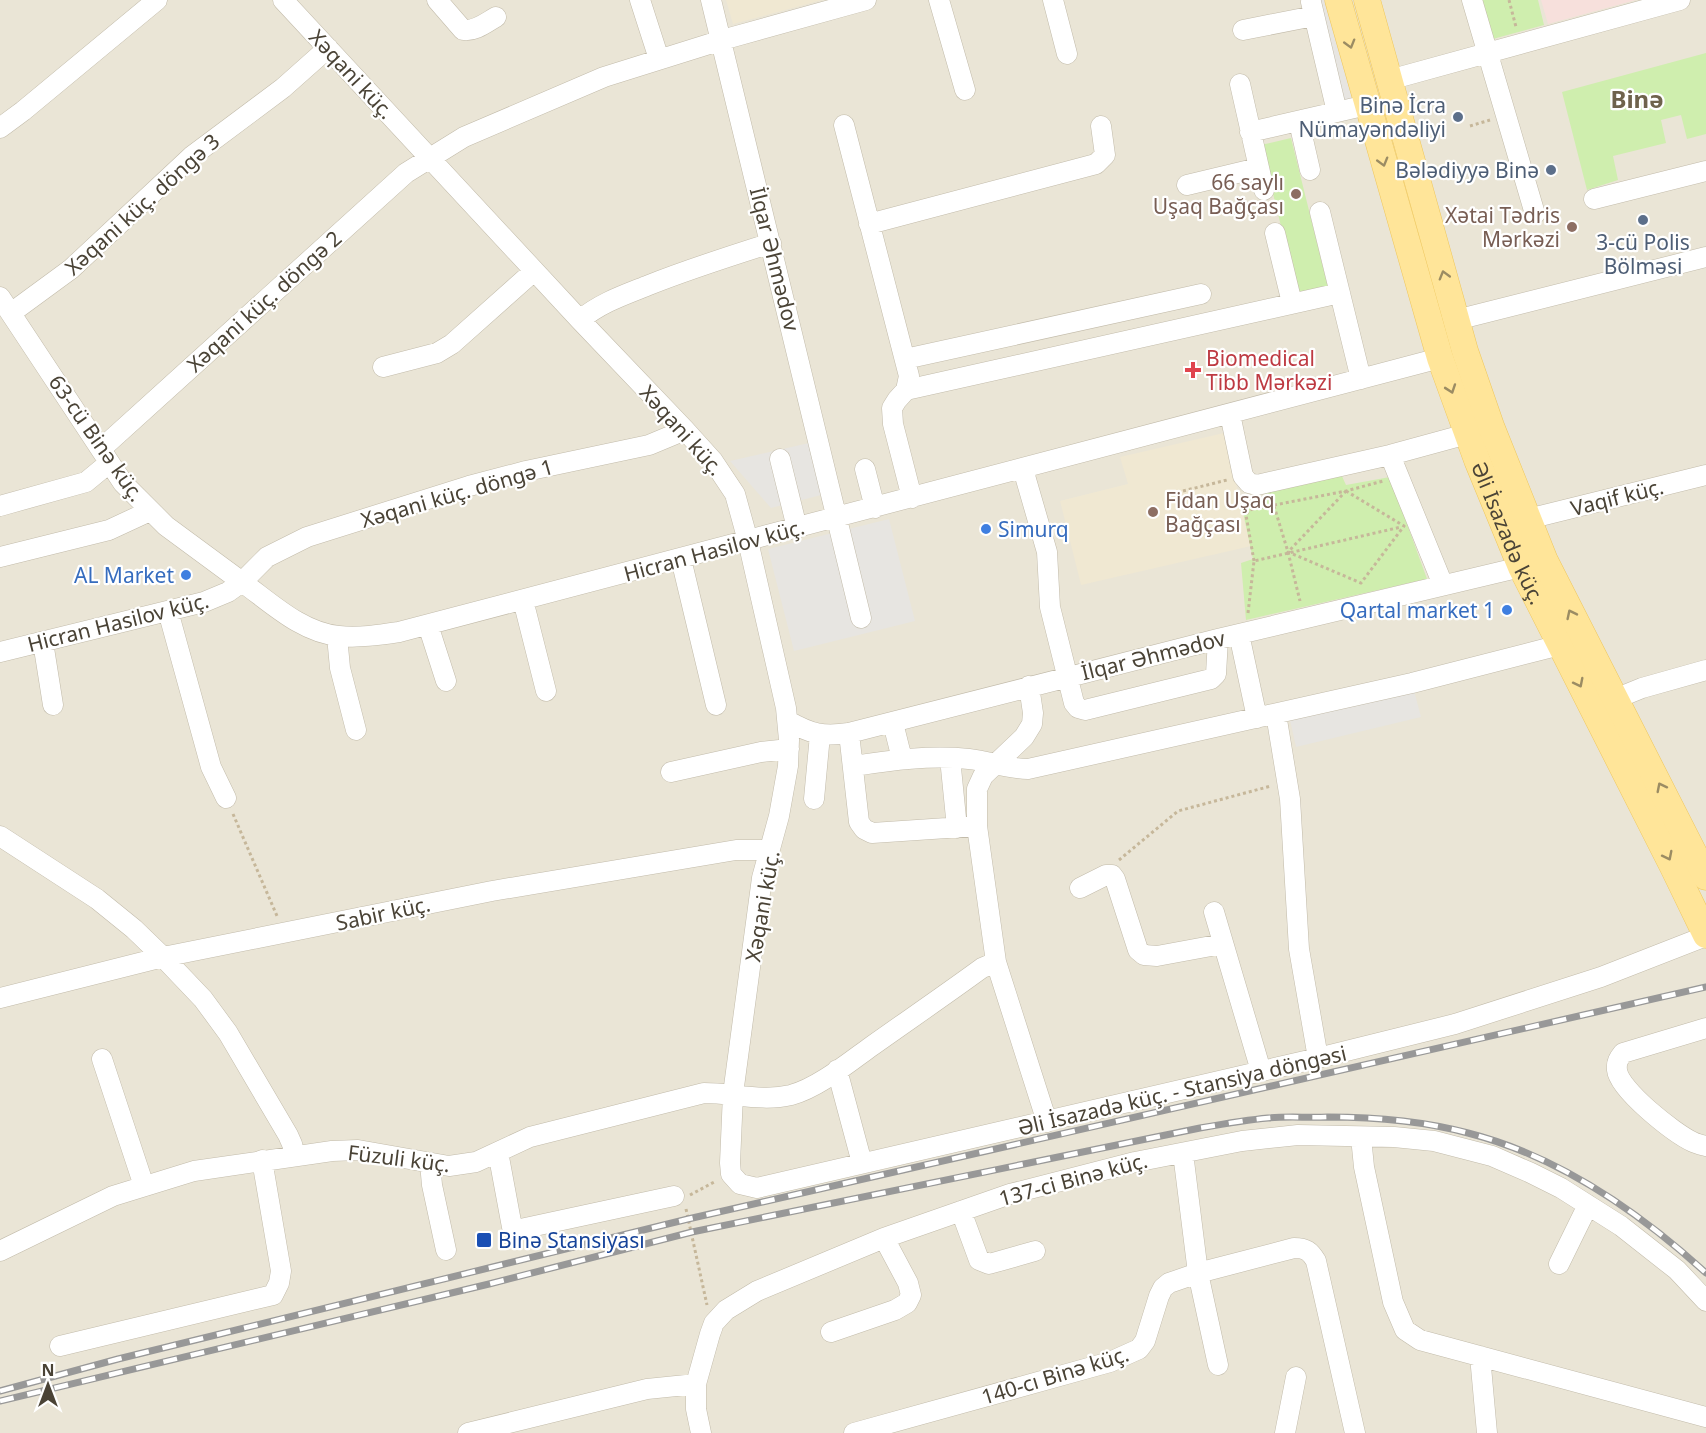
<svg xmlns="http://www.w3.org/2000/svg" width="1706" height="1433" viewBox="0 0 1706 1433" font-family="'Noto Sans',sans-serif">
<rect width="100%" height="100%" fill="#f6f2e9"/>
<path fill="#eae5d6" d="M0,0h1706v1433h-1706z"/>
<path fill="#f0e8d2" d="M726,0h96l-89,24z
M1224,433l27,113 -170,39 -21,-84 68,-17 -8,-27z"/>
<path fill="#f7e0dc" d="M1541,0h95l-88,24z"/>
<path fill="#cfeeae" d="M1478,0h60l6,25 -55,15z
M1706,53v81l-19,5 -6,-24 -20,5 5,23 -53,13 5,24 -31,10 -25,-98z
M1291,138l37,149 -30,8 -37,-150z
M1340,472l6,13 44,-8 37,102 -181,41 -5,-57 12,-4 -11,-51 25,-6 -3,-9z"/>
<path fill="#e7e5e1" d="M1316,0h22l29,105 -21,5z
M809,443l12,52 -50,13 -41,-47z
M889,519l26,102 -121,30 -26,-102z
M1412,683l9,34 -125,30 -8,-36z"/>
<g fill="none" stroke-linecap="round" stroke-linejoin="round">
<defs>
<path id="minor" d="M283,0l297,320 105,110 28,31 22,33 13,47 38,167 3,32 -1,26 -9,50 -17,62 -29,216 -3,69 1,11 9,10 17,4 561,-130 137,-34 146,-47 105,-41
M437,0l26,30c12,2 24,-8 33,-13
M640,0l19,59
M711,0l150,618
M939,0l26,90
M1053,0l14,54
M1472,0l63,214
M1311,2l26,110
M1243,30l71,-14
M1389,80l291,-80
M1240,84l24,106
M1299,122l11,48
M844,125l65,251 -3,14 -9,10 -5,8 1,16 19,74
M0,128l23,-17 134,-111
M1250,132l117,-27
M1187,185l71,-17
M1594,199l112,-28
M1320,212l41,167
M869,224l227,-60 9,-9 -4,-29
M1275,233l17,70
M0,297l123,186 43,43 76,56 25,-25 40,-20 162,-51 57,-15 123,-26 36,-15
M11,313l60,-44 121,-113 91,-68 45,-40
M580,320c20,-17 44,-25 69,-35 40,-16 81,-29 122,-42
M1456,320l250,-63
M905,359l296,-65
M383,367l54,-14 15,-9 82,-73
M906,390l434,-97
M1230,414l13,62 6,7 8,2 133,-30 77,-21
M101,449l305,-276 58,-36 140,-60 118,-37 144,-40
M1390,455l53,130
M780,459l17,69
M865,469l10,39
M1023,469l24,83 3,55 24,96 4,5 7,2 126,-31 5,-5 2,-35
M0,506l86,-24 23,-19
M1528,519l178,-44
M0,557l109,-27 41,-19
M681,559l35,146
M523,600l23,91
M168,611l43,156 15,31
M428,625l18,56
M1239,634l18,84
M337,636l3,32 16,62
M43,642l10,63
M0,652l204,-50 24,-10 14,-10c28,20 60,51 97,54 20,2 40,-1 60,-4l1041,-274
M1029,686l4,27 -1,11 -8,13 -41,39 -6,13v37l19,136 51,160
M1615,699l27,-11 64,-18
M1276,714l14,85 9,150 19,109
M788,721c23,13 35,16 61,12l369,-94 303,-72
M893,723l9,36
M849,733l10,89 5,7 8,4 105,-7
M950,758l7,70
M854,766c38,-6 76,-11 115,-7 20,2 39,10 59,10l384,-86 148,-38
M671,772l90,-20 28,-3
M814,799l6,-64
M0,836l97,63 37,30 29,28 40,42 25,34 60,102 4,9 3,12
M1080,888l26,-13h6l3,4 23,71 6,5 13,1 65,-12
M1214,912l47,159
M0,998l163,-41 329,-66 244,-41h34
M1706,1028l-83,25c-4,5 -7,9 -6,17 2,20 57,63 76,72 4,2 9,3 13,4
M102,1059l42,127
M837,1070l25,93
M1361,1137l3,30 29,135 12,28 15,10 286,77
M498,1152l14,75 4,3 158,-34
M1183,1153l15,120 20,92
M430,1163l2,22 14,65
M961,1211l18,49 10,4 46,-13
M0,1251l113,-55 81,-25 138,-20 26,-1 91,16 27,-4 54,-25 174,-44c29,0 58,9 87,2 26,-7 56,-31 78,-47 38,-27 76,-53 113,-80l14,-6
M1559,1264l29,-59
M831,1332l64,-22 12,-7 4,-8 -3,-12 -24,-45
M60,1346l213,-51 6,-12 2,-12 -19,-111
M1480,1356l7,77
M468,1433l179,-44 49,-5
M701,1433l-5,-24v-25l14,-50 4,-11 12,-13 31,-19 127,-53 126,-44 125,-32 107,-21 56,-6 96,2 40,4 58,15 39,17 30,15 60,38 56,44 29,31
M854,1433l256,-71 29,-13 6,-8 14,-45 4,-8 6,-5 29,-10 96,-25c12,0 16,3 22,13l39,172
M1285,1433l11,-56"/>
<g id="major">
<path id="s1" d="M1338,0l102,358 37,102 44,107 152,300 33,68"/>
<path d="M1367,0l98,351 26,75 54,135 161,316"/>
</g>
</defs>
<use href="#minor" stroke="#c2bbaa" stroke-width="21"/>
<use href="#major" stroke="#efc75d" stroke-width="27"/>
<path stroke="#c6b79a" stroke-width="3" stroke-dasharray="3 3" stroke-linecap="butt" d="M1509,0l7,27
M1470,126l20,-6
M1183,491l44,-11
M1346,491l58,35 -43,57 -73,-31z
M1274,506l14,46 12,49
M1254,561l-8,-46 3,-5 97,-19 37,-10
M1248,613l6,-52 147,-34
M233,814l44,102
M1119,860l59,-49 93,-25
M690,1195l26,-14
M686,1209l21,96"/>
<use href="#minor" stroke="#fff" stroke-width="20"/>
<use href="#major" stroke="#ffe599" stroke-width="26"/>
<defs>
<path id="rail" d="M0,1391l118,-32 570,-140 1018,-232
M0,1401l489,-117 203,-52 508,-104c23,-4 46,-8 68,-10 20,-2 40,0 60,-1 46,0 95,4 140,16 90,23 170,78 238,140"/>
</defs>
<use href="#rail" stroke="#989898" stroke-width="7"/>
<use href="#rail" stroke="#fff" stroke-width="4.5" stroke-dasharray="14" stroke-linecap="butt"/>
</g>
<defs><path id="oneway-chevron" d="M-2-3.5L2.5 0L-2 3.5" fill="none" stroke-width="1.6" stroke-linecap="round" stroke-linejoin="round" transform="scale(1.5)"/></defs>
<g stroke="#9b8c63">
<use href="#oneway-chevron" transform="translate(1350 44) rotate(74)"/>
<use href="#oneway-chevron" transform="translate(1383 162) rotate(74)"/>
<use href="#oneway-chevron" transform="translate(1444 275) rotate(-106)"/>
<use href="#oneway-chevron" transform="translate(1451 389) rotate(71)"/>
<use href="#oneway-chevron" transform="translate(1571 614) rotate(-116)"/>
<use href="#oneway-chevron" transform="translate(1579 683) rotate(63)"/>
<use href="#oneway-chevron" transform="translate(1661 787) rotate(-117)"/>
<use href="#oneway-chevron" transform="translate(1668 856) rotate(63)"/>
</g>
<g fill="#5c6f8a" stroke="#fff" stroke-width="2">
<circle cx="1458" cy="117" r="6"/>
<circle cx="1551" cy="170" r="6"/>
<circle cx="1643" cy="220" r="6"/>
</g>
<g fill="#8d6e63" stroke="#fff" stroke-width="2">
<circle cx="1296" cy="194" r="6"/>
<circle cx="1572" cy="227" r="6"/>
<circle cx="1153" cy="512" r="6"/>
</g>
<path fill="#e0444e" stroke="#fff" stroke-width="2" d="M1190 361h6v6h6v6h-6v6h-6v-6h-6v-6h6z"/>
<g fill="#3f7fe0" stroke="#fff" stroke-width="2">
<circle cx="986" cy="529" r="6"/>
<circle cx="186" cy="575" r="6"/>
<circle cx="1507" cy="610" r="6"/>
</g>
<rect fill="#1a4fb4" stroke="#fff" stroke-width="2" x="476" y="1232" width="16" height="16" rx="3"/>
<g text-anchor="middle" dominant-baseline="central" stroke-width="4.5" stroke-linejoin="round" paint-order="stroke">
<g font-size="21" fill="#4a4336" stroke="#fff">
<text transform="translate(352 74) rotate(47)">Xəqani küç.</text>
<text transform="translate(142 204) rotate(-42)">Xəqani küç. döngə 3</text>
<text transform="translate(775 259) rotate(76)">İlqar Əhmədov</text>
<text transform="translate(264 301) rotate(-42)">Xəqani küç. döngə 2</text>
<text transform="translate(682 430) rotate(48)">Xəqani küç.</text>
<text transform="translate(97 438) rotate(55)">63-cü Binə küç.</text>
<text transform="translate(457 493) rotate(-16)">Xəqani küç. döngə 1</text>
<text transform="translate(1617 497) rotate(-14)">Vaqif küç.</text>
<text stroke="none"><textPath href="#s1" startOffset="560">Əli İsazadə küç.</textPath></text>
<text transform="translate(714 550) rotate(-15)">Hicran Hasilov küç.</text>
<text transform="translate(118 622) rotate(-14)">Hicran Hasilov küç.</text>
<text transform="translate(1153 655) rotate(-14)">İlqar Əhmədov</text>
<text transform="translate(762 906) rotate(-80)">Xəqani küç.</text>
<text transform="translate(383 913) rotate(-12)">Sabir küç.</text>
<text transform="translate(1182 1090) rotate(-13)">Əli İsazadə küç. - Stansiya döngəsi</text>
<text transform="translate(399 1158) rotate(7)">Füzuli küç.</text>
<text transform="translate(1073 1179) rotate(-15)">137-ci Binə küç.</text>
<text transform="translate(1055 1375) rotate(-17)">140-cı Binə küç.</text>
</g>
<g font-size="21" fill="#4e5e75" stroke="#fff" text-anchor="end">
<text x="1446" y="105">Binǝ İcra<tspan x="1446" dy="24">Nümayəndəliyi</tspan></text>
<text x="1539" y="170">Bələdiyyə Binə</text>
<text x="1643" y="242" text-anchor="middle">3-cü Polis<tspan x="1643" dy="24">Bölməsi</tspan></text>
</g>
<g font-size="21" fill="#785e54" stroke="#fff" text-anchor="end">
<text x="1284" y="182">66 saylı<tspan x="1284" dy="24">Uşaq Bağçası</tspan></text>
<text x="1560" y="215">Xətai Tədris<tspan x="1560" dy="24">Mərkəzi</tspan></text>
<text x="1165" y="500" text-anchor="start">Fidan Uşaq<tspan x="1165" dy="24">Bağçası</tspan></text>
</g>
<g font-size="21" fill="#be3a42" stroke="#fff" text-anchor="start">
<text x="1206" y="358">Biomedical<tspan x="1206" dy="24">Tibb Mərkəzi</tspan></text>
</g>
<g font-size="21" fill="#366cbe" stroke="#fff" text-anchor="end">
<text x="998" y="529" text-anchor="start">Simurq</text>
<text x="174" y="575">AL Market</text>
<text x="1495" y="610">Qartal market 1</text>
</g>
<g font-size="21" fill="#164399" stroke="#fff" text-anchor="start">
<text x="498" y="1240">Binǝ Stansiyası</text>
</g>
<g font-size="24" font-weight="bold" fill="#6e624c" stroke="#fff">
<text x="1637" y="98">Binə</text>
</g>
</g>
<g transform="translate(48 1385)" stroke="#ffffff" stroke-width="4.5" paint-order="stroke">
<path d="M0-4.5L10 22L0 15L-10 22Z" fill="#4a4336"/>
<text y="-9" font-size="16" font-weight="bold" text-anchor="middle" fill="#4a4336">N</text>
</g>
</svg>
